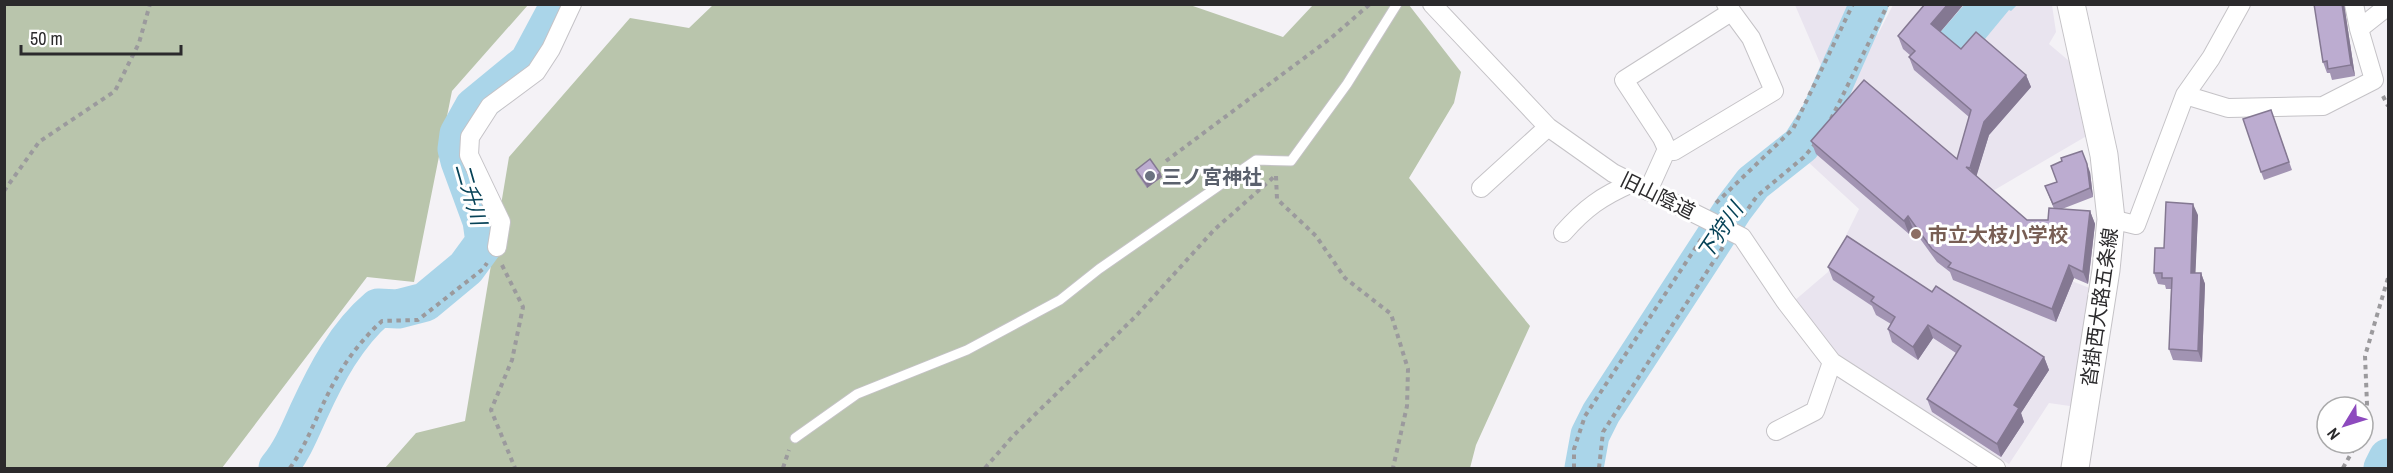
<svg xmlns="http://www.w3.org/2000/svg" width="2393" height="473" viewBox="0 0 2393 473" font-family="'Archivo Narrow','Noto Sans JP',sans-serif">
<rect width="100%" height="100%" fill="#f4f2f6"/>
<path fill="#e9e4ef" d="M1795,5h60l-5,15 28,14 15,-29h159l4,27 -7,12 26,22 15,68 -121,71 35,49 93,37 -20,116 -28,-4 -40,61 -158,-98 -4,-6 -18,-12 -35,-47 34,-29 31,-63 -53,-49 56,-96 -28,-14 -11,20z"/>
<path fill="#b9c5ac" d="M4,5l1,-1 523,1 -76,86 -38,191 -47,-5 -145,191h-217z
M713,5h477l93,32 30,-32h96l52,67 -7,31 -45,75 121,148 -54,119 -6,23h-1085l31,-35 49,-12 44,-264 121,-139 59,10z"/>
<path fill="#aad5e9" d="M1964,5h53l-6,6 -2,-1 -43,52 -30,-25z"/>
<g fill="none" stroke-linecap="round" stroke-linejoin="round">
<path stroke="#aad5e9" stroke-width="39" d="M278,468c14,-17 22,-37 31,-57 17,-37 37,-76 69,-103l20,1 27,-7 41,-34 19,-26 -3,-21 -22,-60 -3,-12 2,-15 15,-27 55,-45 31,-58
M1584,468l6,-33 11,-22 133,-205 19,-25 48,-38 19,-30 49,-111
M2383,468l5,-10"/>
<defs>
<path id="service" d="M795,438l62,-44 110,-44 93,-50 39,-31 157,-109 35,1 56,-77 50,-80"/>
<path id="minor" d="M1432,4l116,123 65,46 129,64 43,64 47,61 164,106
M2354,4l5,25
M2185,95l43,13 95,-2 51,-26 -15,-51 29,-23
M1667,149l-5,-11 -38,-58 107,-68
M1481,188l67,-61
M1648,191l19,-42 7,2 100,-60 -23,-53 -25,-34
M2111,219l25,6 49,-130 26,-37 30,-54
M1563,233c22,-25 39,-37 69,-50
M497,247l4,-25 -32,-67 1,-18 20,-31 46,-34 15,-23 21,-45
M1776,431l39,-20 17,-49"/>
<path id="secondary" d="M2071,4l33,151 7,64 -5,51 -31,198"/>
</defs>
<use href="#service" stroke="#c5c3c7" stroke-width="11"/>
<use href="#minor" stroke="#c5c3c7" stroke-width="20"/>
<use href="#secondary" stroke="#c5c3c7" stroke-width="29"/>
<path stroke="#9b9a9d" stroke-width="4" stroke-dasharray="4.5 4.5" stroke-linecap="butt" d="M2383,96l5,10
M1831,119l57,-115
M1166,161l165,-123 39,-34
M1276,176l1,23 39,37 29,42 46,36 17,55 -1,37 -14,62
M4,191l35,-49 76,-51 24,-48 11,-39
M1716,203l77,-74 60,-125
M1743,216l14,-20 47,-39 12,-14
M502,265l21,42 -11,53 -21,50 24,58
M2363,423l4,-19 -2,-48 23,-78
M290,468c17,-24 26,-51 40,-78 13,-26 31,-50 52,-69l36,-1 65,-51 4,-6
M783,468l6,-18
M985,468l28,-32 123,-120 78,-86 61,-54
M1574,468v-19l11,-33 117,-178
M1599,468l4,-36 120,-185
M2343,468l14,-25"/>
<use href="#service" stroke="#fff" stroke-width="9"/>
<use href="#minor" stroke="#fff" stroke-width="18"/>
<use href="#secondary" stroke="#fff" stroke-width="27"/>
</g>
<path fill="#a294b3" d="M1925,4h39l-24,28 21,17 65,26 5,12 -42,48 -13,41 51,44h21l6,-11 -9,-23 12,-4 -6,-16 39,6 3,25 -31,12 28,2 5,13 -7,60 -14,-6 -18,44 -103,-42 -3,-8 -13,-10 -24,-33 -4,5 -93,-80 -5,-13 146,18 12,-42 -55,-47 -5,-13 2,-1 -8,-7 -5,-13z
M2344,4l11,72 -23,4 -2,-7h-3l-4,-11z
M2271,110l21,60 -28,10 -3,-8z
M1136,170l24,3 2,4 -15,11 -10,-14z
M2198,215l-3,58h6l4,11 -3,78 -29,-2 -4,-11 2,-60h-5l-1,-4 -7,-1 -4,-11z
M1828,267l104,25 112,65 5,13 -28,43 3,9 -23,35 -69,-45 -5,-13 29,-46 -23,-15 -15,22 -26,-18 -4,-13 3,-5 -15,-9 -4,-9 -39,-26z"/>
<path fill="#847892" d="M1948,4h16l-28,33 -5,-13z
M2342,4h2l11,72 -4,-11z
M2026,75l5,12 -42,48 -14,46 -5,-13 14,-46z
M2087,164l3,8 3,25 -3,-9z
M1160,173l2,4 -15,11 -1,-4z
M2193,204l5,11 -3,69 -4,-11z
M2090,211l5,13 -7,60 -5,-12z
M1908,216l5,13 -4,5 -5,-13z
M2069,265l5,13 -18,44 -4,-13z
M2201,273l4,11 -3,78 -4,-11z
M1928,325l5,13 -15,22 -5,-13z
M2044,357l5,13 -28,43 3,9 -23,35 -4,-13 17,-39z"/>
<path fill="#bcacd0" stroke="#847892" stroke-width="1.5" d="M1925,4h23l-17,20 30,25 15,-17 50,43 -42,47 -14,46 -4,-1 61,53h21l1,-12 41,3 -7,61 -14,-7 -17,44 -104,-42 3,-4 -19,-14 -24,-33 -4,5 -93,-80 53,-61 93,79 14,-49 -62,-53 6,-6 -17,-15z
M2314,4h28l9,61 -23,4 -1,-8 -4,1z
M2271,110l18,52 -28,10 -18,-53z
M2082,151l5,13 3,24 -37,16 -8,-18 12,-4 -6,-16 11,-5 -1,-3z
M1150,159l10,14 -14,11 -10,-14z
M2166,202l27,2 -2,69h10l-3,78 -29,-2 3,-71h-10v-5h-8l1,-25h9z
M1847,236l85,56 4,-6 108,71 -30,48 5,3 -22,36 -70,-45 34,-53 -33,-21 -15,22 -25,-18 7,-12 -24,-16 3,-4 -46,-30z"/>
<circle fill="#6b7280" stroke="#fff" stroke-width="2" cx="1150" cy="176" r="6"/>
<circle fill="#8d6e63" stroke="#fff" stroke-width="2" cx="1916" cy="234" r="6"/>
<g text-anchor="middle" dominant-baseline="central" stroke-width="6" stroke-linejoin="round" paint-order="stroke">
<g font-size="20" font-weight="bold" fill="#5b616d" stroke="#fff" text-anchor="start">
<text x="1162" y="176">三ノ宮神社</text>
</g>
<g font-size="20" fill="#2b2a2c" stroke="#fff">
<text transform="translate(1658 195) rotate(26)">旧山陰道</text>
<text transform="translate(2099 307) rotate(-82)">沓掛西大路五条線</text>
</g>
<g font-size="20" font-weight="bold" fill="#785e54" stroke="#fff" text-anchor="start">
<text x="1928" y="234">市立大枝小学校</text>
</g>
<g font-size="21" font-style="italic" fill="#064257" stroke="#fff">
<text transform="translate(471 194) rotate(74)">二升川</text>
<text transform="translate(1720 231) rotate(-56)">下狩川</text>
</g>
</g>
<rect width="2393" height="473" fill="none" stroke="#2b2a2c" stroke-width="12"/>
<g transform="translate(2345 425) rotate(232)"><circle r="28" fill="#ffffff" stroke="#aaaaab" stroke-width="1.5"/>
<path d="M0-4.5L10 22L0 15L-10 22Z" fill="#8d4abe"/>
<text y="-9" font-size="16" font-weight="bold" text-anchor="middle" fill="#2b2a2c">N</text>
</g>
<path d="M21 45v9h160v-9" fill="none" stroke="#2b2a2c" stroke-width="3"/>
<text x="30" y="45" font-size="18" fill="#2b2a2c" stroke="#ffffff" stroke-width="4.5" paint-order="stroke">50 m</text>
</svg>
